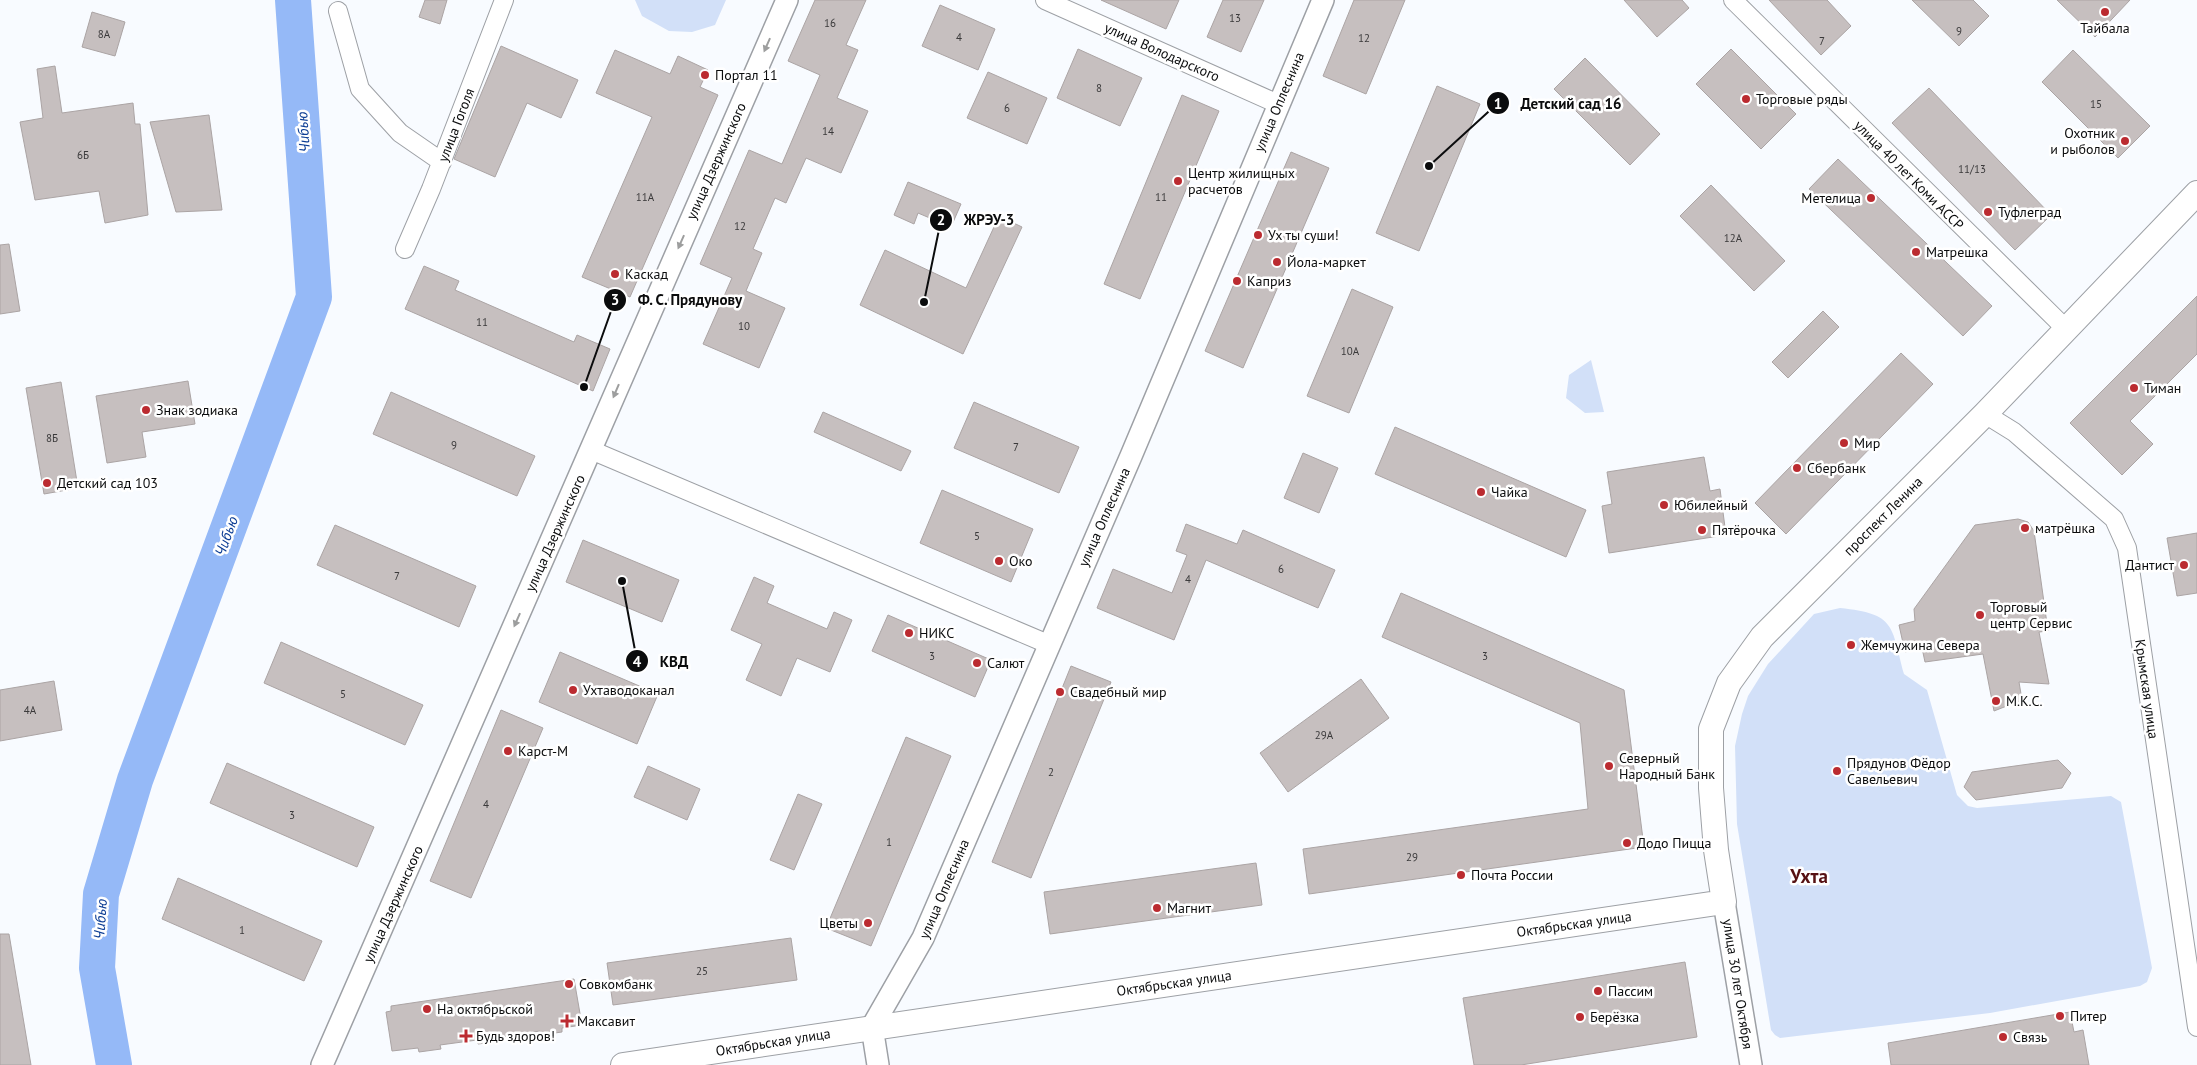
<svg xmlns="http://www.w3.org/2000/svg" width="2197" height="1065" viewBox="0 0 2197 1065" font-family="'PT Sans',sans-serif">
<rect width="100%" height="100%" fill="#f8fbff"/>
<path fill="#d2e0f8" d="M635,0h91l-11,25 -23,7 -23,-1 -27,-15z
M1591,360l13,52 -19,1 -19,-15 3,-23z
M1840,608c56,6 51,17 64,66l23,16 30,105 11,11 9,2 134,-12 10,6 31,166 -5,14 -7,4 -150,27 -210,25 -5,-3 -4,-5 -34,-206 -2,-78 7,-32 6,-18 20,-32 46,-50z"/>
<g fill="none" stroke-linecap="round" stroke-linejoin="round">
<path stroke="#95b9f7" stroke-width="36" d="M114,1065l-17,-97 4,-74 34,-114 179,-483 -21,-297"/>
</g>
<path fill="#c6bfbf" stroke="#aba4a4" d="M425,0h22l-7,24 -21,-7z
M815,0h51l-20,45 12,5 -21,48 31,13 -27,62 -35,-15 -20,45 -11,-5 -22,51 9,4 -16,38 39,17 -26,60 -56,-24 29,-66 -32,-14 49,-114 33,14 38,-89 -32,-14z
M1101,0h78l-13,29z
M1223,0h41l-23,52 -34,-15z
M1354,0h51l-39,94 -43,-18z
M1624,0h58l7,8 -32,29z
M1769,0h58l24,26 -30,29z
M1912,0h61l16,16 -30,30z
M2057,0h73l-35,37z
M940,5l55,24 -17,41 -56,-24z
M92,12l33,10 -10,34 -33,-9z
M501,46l77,34 -17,38 -34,-15 -32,74 -41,-18z
M1078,49l64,29 -22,48 -63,-28z
M1731,49l65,65 -35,35 -65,-65z
M615,50l55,24 8,-18 30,14 -8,17 18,8 -88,202 -48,-20 70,-160 -56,-24z
M2073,50l77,76 -32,32 -76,-76z
M1585,58l75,76 -30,31 -76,-76z
M55,66l7,47 71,-10 2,21h5l8,91 -43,8 -6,-32 -64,9 -15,-78 23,-4 -6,-49z
M988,72l59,26 -20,46 -60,-26z
M1437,86l43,18 -61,147 -43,-18z
M1929,88l122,127 -36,35 -123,-127z
M1182,95l37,16 -79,188 -36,-15z
M209,115l13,95 -46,2 -26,-90z
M1291,152l38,16 -86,200 -38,-17z
M1838,159l154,147 -29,30 -154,-147z
M908,182l53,22 -10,23 -33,-14 -4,11 -20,-9z
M1711,185l74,76 -31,30 -74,-75z
M999,216l23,11 -59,127 -103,-49 25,-55 81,38z
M9,244l11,67 -20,3v-69z
M424,266l35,15 -4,9 119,52 3,-7 33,14 -17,42 -188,-82z
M1352,289l41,18 -44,106 -42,-17z
M2197,296v58l-67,67 23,23 -31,31 -52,-52z
M1823,311l16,16 -51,51 -16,-16z
M1901,353l32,31 -147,150 -31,-31z
M188,381l7,43 -53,8 4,25 -39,6 -11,-67z
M61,382l17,106 -34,6 -18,-106z
M391,392l144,64 -18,40 -144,-62z
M974,402l105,45 -20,46 -105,-45z
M823,412l88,39 -10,20 -87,-39z
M1395,427l191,83 -20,47 -191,-83z
M1303,453l35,15 -19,45 -35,-15z
M1704,457l6,34 10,-2 6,46 -117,18 -7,-47 10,-2 -5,-32z
M942,490l91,39 -22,53 -91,-39z
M2018,519l10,3 6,9 14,100 -9,1 10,52 -30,-2 3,18 -28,11 -11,-57 -58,8 -3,-14 -17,4 -6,-27 16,-4 -1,-12 61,-84z
M1186,524l51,20 6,-14 92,40 -17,38 -112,-48 -32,80 -77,-32 16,-39 59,24 15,-38 -11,-4z
M335,525l141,61 -17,41 -142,-62z
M2197,533v60l-20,3 -10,-58z
M583,540l96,40 -17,42 -96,-40z
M754,577l20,9 -7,17 60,26 7,-17 18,8 -22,52 -33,-14 -16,38 -35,-16 16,-36 -31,-14z
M1401,593l223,97 20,157 -335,47 -6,-45 285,-40 -8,-86 -198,-86z
M888,615l103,45 -16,37 -103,-46z
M281,642l142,63 -18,40 -141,-62z
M560,652l98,42 -21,50 -98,-42z
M1071,666l40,16 -80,196 -39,-16z
M1361,679l28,39 -101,74 -28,-39z
M54,681l8,49 -62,11v-51z
M501,710l42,18 -72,170 -41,-17z
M906,737l45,19 -80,190 -45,-18z
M2058,760l13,13 -9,15 -86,12 -12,-13 8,-15z
M227,763l147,64 -17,40 -147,-64z
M648,766l52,23 -13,31 -53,-23z
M798,794l24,10 -28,66 -24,-10z
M1256,863l6,42 -212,29 -6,-42z
M178,878l144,63 -18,40 -142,-62z
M0,934h9l22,131h-31z
M791,938l6,42 -184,25 -6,-42z
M1685,962l12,75 -176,28h-47l-11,-67z
M574,979l8,46 -20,3v4l-22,3v-4l-39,6v4l-23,3 -1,-4 -37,5 1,4 -22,3 -1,-4 -26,3 -6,-39 5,-1v-5z
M2070,1012l4,20 9,-2 6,35h-198l-3,-22z"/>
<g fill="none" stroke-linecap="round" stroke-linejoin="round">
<defs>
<path id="minor" d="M1045,0l233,104
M1733,0l332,328
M338,11l22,78 40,44 42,29
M405,249l26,-60 73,-189
M1985,414l29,18 100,87 13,29 70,479
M591,450l457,194"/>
<path id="tertiary" d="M1724,902l27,163
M322,1065l465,-1065
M878,1065l-6,-38 51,-89 208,-482 192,-456"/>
<path id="secondary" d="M623,1065l1101,-163 -8,-52 -5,-62v-59l18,-46 33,-46 223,-223 212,-221"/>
</defs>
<use href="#minor" stroke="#9da0a5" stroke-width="20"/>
<use href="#tertiary" stroke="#9da0a5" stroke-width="24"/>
<use href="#secondary" stroke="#9da0a5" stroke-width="26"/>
<use href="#minor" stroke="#fff" stroke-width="18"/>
<use href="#tertiary" stroke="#fff" stroke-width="21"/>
<use href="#secondary" stroke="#fff" stroke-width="24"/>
</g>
<defs><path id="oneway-solid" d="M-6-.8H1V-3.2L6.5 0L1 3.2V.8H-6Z" transform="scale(1.25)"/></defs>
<g fill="#9d9e9e">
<use href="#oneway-solid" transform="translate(767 45) rotate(114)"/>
<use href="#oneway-solid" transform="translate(681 242) rotate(114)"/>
<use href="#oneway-solid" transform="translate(616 391) rotate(113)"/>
<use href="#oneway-solid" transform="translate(517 620) rotate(114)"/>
</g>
<g fill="#bb2b30" stroke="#fff" stroke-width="2">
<circle cx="2105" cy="12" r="5"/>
<circle cx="705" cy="75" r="5"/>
<circle cx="1746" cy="99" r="5"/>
<circle cx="2125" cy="141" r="5"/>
<circle cx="1178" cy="181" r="5"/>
<circle cx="1871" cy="198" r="5"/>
<circle cx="1988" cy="212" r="5"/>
<circle cx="1258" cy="235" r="5"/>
<circle cx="1916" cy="252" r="5"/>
<circle cx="1277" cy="262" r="5"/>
<circle cx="615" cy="274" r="5"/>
<circle cx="1237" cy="281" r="5"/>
<circle cx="2134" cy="388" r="5"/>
<circle cx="146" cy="410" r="5"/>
<circle cx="1844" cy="443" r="5"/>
<circle cx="1797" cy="468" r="5"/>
<circle cx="47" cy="483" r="5"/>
<circle cx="1481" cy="492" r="5"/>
<circle cx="1664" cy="505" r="5"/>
<circle cx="2025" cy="528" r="5"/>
<circle cx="1702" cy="530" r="5"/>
<circle cx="999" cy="561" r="5"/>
<circle cx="2184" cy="565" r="5"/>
<circle cx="1980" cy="615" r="5"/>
<circle cx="909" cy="633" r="5"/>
<circle cx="1851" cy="645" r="5"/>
<circle cx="977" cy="663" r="5"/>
<circle cx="573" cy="690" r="5"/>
<circle cx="1060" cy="692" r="5"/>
<circle cx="1996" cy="701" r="5"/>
<circle cx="508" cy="751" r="5"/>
<circle cx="1609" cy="766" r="5"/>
<circle cx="1837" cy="771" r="5"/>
<circle cx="1627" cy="843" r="5"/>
<circle cx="1461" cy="875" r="5"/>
<circle cx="1157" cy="908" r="5"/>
<circle cx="868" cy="923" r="5"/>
<circle cx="569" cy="984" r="5"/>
<circle cx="1598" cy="991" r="5"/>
<circle cx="427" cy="1009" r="5"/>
<circle cx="2060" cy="1016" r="5"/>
<circle cx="1580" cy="1017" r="5"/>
<path d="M564.5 1013.5h5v5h5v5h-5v5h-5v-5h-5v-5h5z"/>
<path d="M463.5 1028.5h5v5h5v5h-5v5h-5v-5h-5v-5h5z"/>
<circle cx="2003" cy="1037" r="5"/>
</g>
<g text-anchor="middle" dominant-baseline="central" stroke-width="5" stroke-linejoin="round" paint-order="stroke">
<g font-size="11" fill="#3a393a">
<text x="1235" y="18">13</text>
<text x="830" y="23">16</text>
<text x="1959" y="31">9</text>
<text x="104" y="34">8А</text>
<text x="959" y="37">4</text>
<text x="1364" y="38">12</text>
<text x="1822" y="41">7</text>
<text x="1099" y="88">8</text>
<text x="2096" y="104">15</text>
<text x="1007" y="108">6</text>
<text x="828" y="131">14</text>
<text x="83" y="155">6Б</text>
<text x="1972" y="169">11/13</text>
<text x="645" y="197">11А</text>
<text x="1161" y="197">11</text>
<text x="740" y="226">12</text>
<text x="1733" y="238">12А</text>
<text x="482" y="322">11</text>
<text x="744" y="326">10</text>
<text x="1350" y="351">10А</text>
<text x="52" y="438">8Б</text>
<text x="454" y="445">9</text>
<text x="1016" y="447">7</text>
<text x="977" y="536">5</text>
<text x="1281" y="569">6</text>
<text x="397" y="576">7</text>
<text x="1188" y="579">4</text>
<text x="932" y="656">3</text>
<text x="1485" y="656">3</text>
<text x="343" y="694">5</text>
<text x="30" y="710">4А</text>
<text x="1324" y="735">29А</text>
<text x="1051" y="772">2</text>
<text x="486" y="804">4</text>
<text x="292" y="815">3</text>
<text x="889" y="842">1</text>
<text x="1412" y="857">29</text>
<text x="242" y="930">1</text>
<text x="702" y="971">25</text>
</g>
<g font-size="14" fill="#0b0c0d" stroke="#fff" text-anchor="start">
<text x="2105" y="28" text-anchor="middle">Тайбала</text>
<text x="715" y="75">Портал 11</text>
<text x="1756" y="99">Торговые ряды</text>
<text x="2115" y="133" text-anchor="end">Охотник<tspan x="2115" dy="16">и рыболов</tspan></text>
<text x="1188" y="173">Центр жилищных<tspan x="1188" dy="16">расчетов</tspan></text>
<text x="1861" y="198" text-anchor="end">Метелица</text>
<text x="1998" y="212">Туфлеград</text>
<text x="1268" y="235">Ух ты суши!</text>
<text x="1926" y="252">Матрешка</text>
<text x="1287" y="262">Йола-маркет</text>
<text x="625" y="274">Каскад</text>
<text x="1247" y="281">Каприз</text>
<text x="2144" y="388">Тиман</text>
<text x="156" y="410">Знак зодиака</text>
<text x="1854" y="443">Мир</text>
<text x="1807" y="468">Сбербанк</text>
<text x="57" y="483">Детский сад 103</text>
<text x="1491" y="492">Чайка</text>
<text x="1674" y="505">Юбилейный</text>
<text x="2035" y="528">матрёшка</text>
<text x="1712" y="530">Пятёрочка</text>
<text x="1009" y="561">Око</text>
<text x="2174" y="565" text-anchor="end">Дантист</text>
<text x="1990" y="607">Торговый<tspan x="1990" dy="16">центр Сервис</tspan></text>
<text x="919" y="633">НИКС</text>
<text x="1861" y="645">Жемчужина Севера</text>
<text x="987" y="663">Салют</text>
<text x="583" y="690">Ухтаводоканал</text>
<text x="1070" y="692">Свадебный мир</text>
<text x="2006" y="701">М.К.С.</text>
<text x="518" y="751">Карст-М</text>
<text x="1619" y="758">Северный<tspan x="1619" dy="16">Народный Банк</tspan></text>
<text x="1847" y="763">Прядунов Фёдор<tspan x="1847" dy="16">Савельевич</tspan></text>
<text x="1637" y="843">Додо Пицца</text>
<text x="1471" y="875">Почта России</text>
<text x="1167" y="908">Магнит</text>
<text x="858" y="923" text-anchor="end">Цветы</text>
<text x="579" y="984">Совкомбанк</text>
<text x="1608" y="991">Пассим</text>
<text x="437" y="1009">На октябрьской</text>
<text x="2070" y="1016">Питер</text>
<text x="1590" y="1017">Берёзка</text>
<text x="577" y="1021">Максавит</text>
<text x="476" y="1036">Будь здоров!</text>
<text x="2013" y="1037">Связь</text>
</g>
<g font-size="14" fill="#0b0c0d" stroke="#fff">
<text transform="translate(1162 52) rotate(24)">улица Володарского</text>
<text transform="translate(1279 102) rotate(-67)">улица Оплеснина</text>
<text transform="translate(456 125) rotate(-69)">улица Гоголя</text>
<text transform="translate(716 161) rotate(-66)">улица Дзержинского</text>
<text transform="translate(1909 175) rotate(45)">улица 40 лет Коми АССР</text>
<text transform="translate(1883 516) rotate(-45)">проспект Ленина</text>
<text transform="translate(1104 517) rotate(-66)">улица Оплеснина</text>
<text transform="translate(555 533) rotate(-66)">улица Дзержинского</text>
<text transform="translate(2147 689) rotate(82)">Крымская улица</text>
<text transform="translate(944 889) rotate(-67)">улица Оплеснина</text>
<text transform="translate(393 904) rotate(-66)">улица Дзержинского</text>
<text transform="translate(1574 924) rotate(-8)">Октябрьская улица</text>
<text transform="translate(1174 983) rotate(-8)">Октябрьская улица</text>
<text transform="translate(1738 984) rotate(81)">улица 30 лет Октября</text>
<text transform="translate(773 1042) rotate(-9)">Октябрьская улица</text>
</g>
<g font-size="15" font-style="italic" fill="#0c3d94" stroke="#fff">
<text transform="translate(303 132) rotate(-94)">Чибью</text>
<text transform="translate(226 536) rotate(-70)">Чибью</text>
<text transform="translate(100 919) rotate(-86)">Чибью</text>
</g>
<g font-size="19" font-weight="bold" fill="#561113" stroke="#fff">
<text x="1809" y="876">Ухта</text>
</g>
</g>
<path fill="none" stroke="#0b0c0d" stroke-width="2" d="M1429 166L1498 103M924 302L941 220M584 387L615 300M622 581L637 661"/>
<g fill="#0b0c0d" stroke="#fff" stroke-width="2">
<circle cx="1429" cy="166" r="5"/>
<circle cx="924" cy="302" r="5"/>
<circle cx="584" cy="387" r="5"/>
<circle cx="622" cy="581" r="5"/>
<circle cx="1498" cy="103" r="12"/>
<circle cx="941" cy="220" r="12"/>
<circle cx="615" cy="300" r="12"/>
<circle cx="637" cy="661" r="12"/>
</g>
<g font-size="15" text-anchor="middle" font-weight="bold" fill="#fff">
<text x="1498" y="109">1</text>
<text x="941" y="225">2</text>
<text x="615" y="305">3</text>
<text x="637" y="667">4</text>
</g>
<g font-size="15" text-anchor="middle" font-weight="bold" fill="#0b0c0d" stroke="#fff" stroke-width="5" stroke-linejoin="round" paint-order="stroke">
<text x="1571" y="109">Детский сад 16</text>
<text x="989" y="225">ЖРЭУ-3</text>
<text x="690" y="305">Ф. С. Прядунову</text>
<text x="674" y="667">КВД</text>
</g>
</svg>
